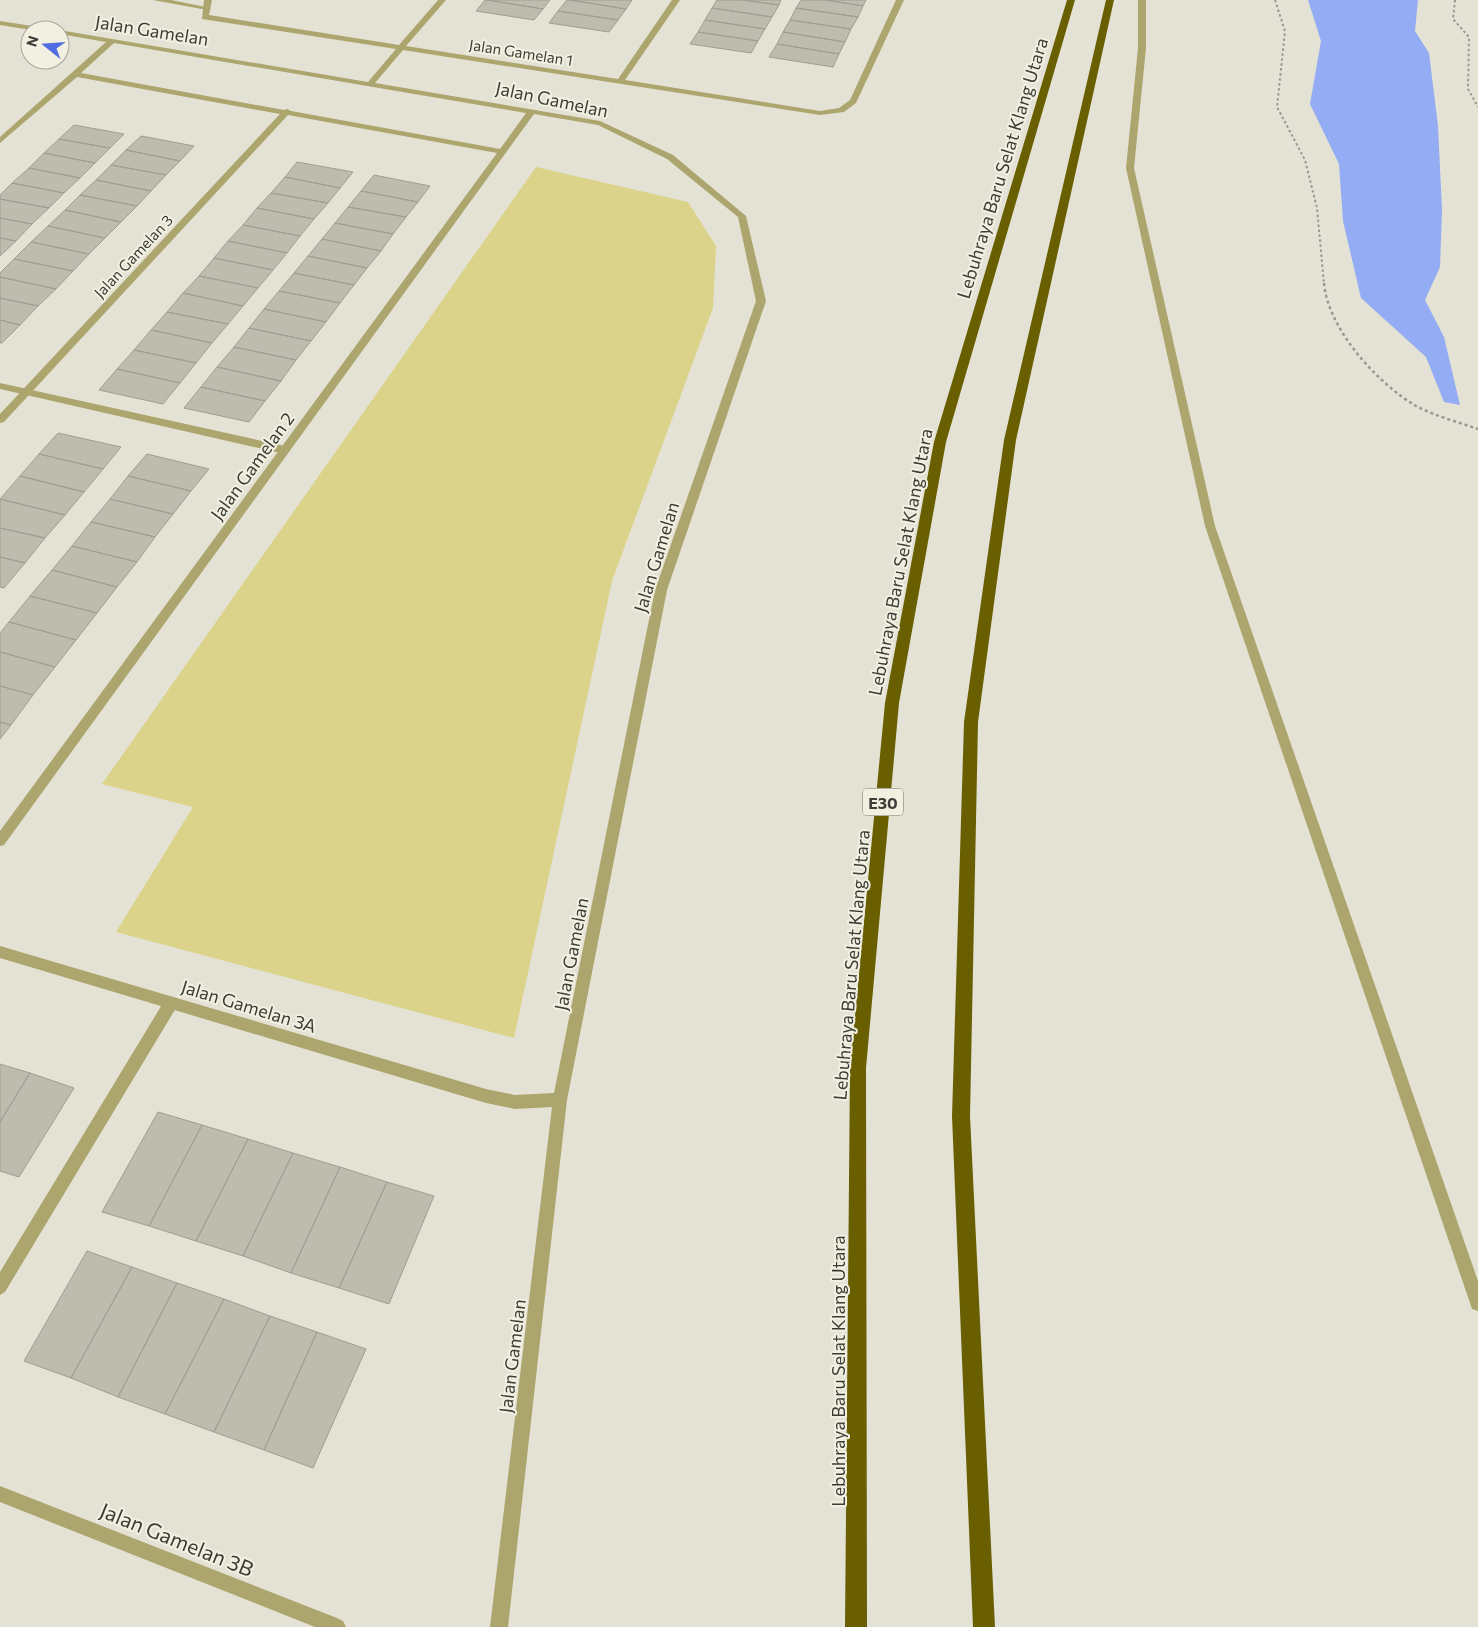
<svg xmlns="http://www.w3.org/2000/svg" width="1478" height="1627" viewBox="0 0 1478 1627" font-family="Commissioner,sans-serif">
<rect width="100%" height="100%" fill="#e4e2d4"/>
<path fill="#dbd389" d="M536,167l152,35 28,44 -3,62 -101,273 -98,457 -398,-106 77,-125 -91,-23z"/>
<path fill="#94acf4" d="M1308,0h110l-3,31 14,22 9,73 4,84 -2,57 -15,33 19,37 16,68 -16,-3 -18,-45 -65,-59 -18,-77 -4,-57 -29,-60 11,-63z"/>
<path fill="#bdbcae" stroke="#9f9e91" d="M485,0h2l56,9 -9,11 -58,-9z
M487,0h63l-7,9z
M567,0h3l56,9 -8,11 -60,-9z
M570,0h62l-6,9z
M717,0h26l36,5 -7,12 -60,-9z
M743,0h38l-2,5z
M801,0h25l37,6 -5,11 -62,-9z
M826,0h40l-3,6z
M712,8l60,9 -7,12 -60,-9z
M796,8l62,9 -7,12 -61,-9z
M558,11l60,9 -9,12 -60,-9z
M705,20l60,9 -7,12 -60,-9z
M790,20l61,9 -6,13 -62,-10z
M698,32l60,9 -7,12 -61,-9z
M783,32l62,10 -6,12 -62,-10z
M777,44l62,10 -6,13 -64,-10z
M74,125l50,9 -14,14 -51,-9z
M141,136l53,10 -14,15 -54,-11z
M59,139l51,9 -15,15 -51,-10z
M126,150l54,11 -14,14 -55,-10z
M44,153l51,10 -15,15 -51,-10z
M297,162l56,10 -13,16 -55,-11z
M111,165l55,10 -15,16 -55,-11z
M29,168l51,10 -16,15 -52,-10z
M374,175l56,11 -12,16 -57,-11z
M285,177l55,11 -12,15 -57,-10z
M96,180l55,11 -14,15 -57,-11z
M12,183l52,10 -15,15 -49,-9v-4z
M361,191l57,11 -12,15 -58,-10z
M271,193l57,10 -14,16 -57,-11z
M80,195l57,11 -16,16 -56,-12z
M0,199l49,9 -17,16 -32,-6z
M348,207l58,10 -13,17 -58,-11z
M257,208l57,11 -14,17 -57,-11z
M65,210l56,12 -16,16 -57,-12z
M0,218l32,6 -16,17 -16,-3z
M335,223l58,11 -12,17 -59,-12z
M243,225l57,11 -13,17 -59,-12z
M48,226l57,12 -16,16 -58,-12z
M0,238l16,3 -16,15z
M322,239l59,12 -14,17 -59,-12z
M228,241l59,12 -14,17 -59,-12z
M31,242l58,12 -16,17 -59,-12z
M308,256l59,12 -13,17 -60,-12z
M214,258l59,12 -15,18 -59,-12z
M14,259l59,12 -17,18 -56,-12v-4z
M294,273l60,12 -14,18 -61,-12z
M199,276l59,12 -15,18 -60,-13z
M0,277l56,12 -18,17 -38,-8z
M279,291l61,12 -14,19 -62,-13z
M183,293l60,13 -15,18 -61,-12z
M0,298l38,8 -18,19 -20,-5z
M264,309l62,13 -15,19 -62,-13z
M167,312l61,12 -16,19 -61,-13z
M0,320l20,5 -18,18h-2z
M249,328l62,13 -15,19 -62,-13z
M151,330l61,13 -16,20 -62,-13z
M234,347l62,13 -15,21 -64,-14z
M134,350l62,13 -16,20 -63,-14z
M217,367l64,14 -16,20 -64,-14z
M117,369l63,14 -17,21 -64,-14z
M201,387l64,14 -16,21 -65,-14z
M58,433l63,14 -18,22 -64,-15z
M39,454l64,15 -19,23 -64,-16z
M147,454l62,15 -18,22 -63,-15z
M20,476l64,16 -19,23 -65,-16z
M128,476l63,15 -18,23 -63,-15z
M0,499l65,16 -20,23 -45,-10z
M110,499l63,15 -18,23 -64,-15z
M91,522l64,15 -18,25 -65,-16z
M0,528l45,10 -20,25 -25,-6z
M72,546l65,16 -20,25 -65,-17z
M0,557l25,6 -21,25 -4,-1z
M52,570l65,17 -20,26 -67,-17z
M30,596l67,17 -21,27 -67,-18z
M9,622l67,18 -21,27 -55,-15v-19z
M0,652l55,15 -22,28 -33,-9z
M0,686l33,9 -22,30 -11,-3z
M0,722l11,3 -11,14z
M0,1064l30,9 -30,49z
M30,1073l44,15 -55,89 -19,-6v-49z
M158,1112l44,13 -53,101 -47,-14z
M202,1125l46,14 -52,102 -47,-15z
M248,1139l45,14 -50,103 -47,-15z
M293,1153l47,14 -49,106 -48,-17z
M340,1167l47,15 -48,106 -48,-15z
M387,1182l47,14 -45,108 -50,-16z
M87,1251l45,16 -61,111 -47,-17z
M132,1267l45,16 -59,114 -47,-19z
M177,1283l47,16 -59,115 -47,-17z
M224,1299l46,17 -56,116 -49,-18z
M270,1316l47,16 -53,118 -50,-18z
M317,1332l49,17 -53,119 -49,-18z"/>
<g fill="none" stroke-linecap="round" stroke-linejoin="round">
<path stroke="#9a988e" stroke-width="2" stroke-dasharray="2.5 2.5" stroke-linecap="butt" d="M1275,0l10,31 -8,76 28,53 12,48 7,76
M1455,0l-2,19 16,18 -1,52 10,18"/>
<path stroke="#9a988e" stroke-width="2.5" stroke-dasharray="3 3" stroke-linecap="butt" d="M1324,283c4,46 53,100 92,123 19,10 42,16 62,23"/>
<path fill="#aca66e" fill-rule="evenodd" d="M153,0h18l40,8 -4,2z
M1138,0h8v48l-12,120 81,358 263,755v30l-6,-2 -2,-6 -265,-777 -79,-358 12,-120z
M0,383l285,63 5,4 -5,4 -285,-65z
M171,997l5,1 2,5 -2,5 -171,284 -5,3v-23l166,-274z"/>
<path fill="#aca66e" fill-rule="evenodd" d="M204,0h8l-3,15 190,30 39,-45h8l-40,46 212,33 54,-79h8l-55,80 195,31 19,-3 11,-8 46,-100h8l-48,103 -12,9 -24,3 -417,-65 -28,33 225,38 73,34 73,61 20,85 -99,289 -100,510 -59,527h-18l62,-520 -37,2 -29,-6 -486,-145v-12l486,143 29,6 39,-2 101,-503 101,-289 -18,-84 -71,-58 -69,-34 -64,-11 -530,731 -4,1v-15l497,-678 -209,-38 -284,307 -4,1v-9l280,-300 -203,-37 -77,66v-6l106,-95 -46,-8 -1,-4 309,52 28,-33 -194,-30zM114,43l412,70 -26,36 -209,-38 -4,-2 -3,1 -203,-37z
M0,21l45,7 4,2h-18l-31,-5z
M0,1486l337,132 6,3 3,6h-31l-315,-125z"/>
<path fill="#695f01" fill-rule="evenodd" d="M1067,0h8l-129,442 -47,261 -33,365 1,559h-22l5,-559 35,-365 49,-261z
M1106,0h8l-98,440 -38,282 -8,394 25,511h-22l-21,-511 12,-394 40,-282z"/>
</g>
<g text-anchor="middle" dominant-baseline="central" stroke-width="4" stroke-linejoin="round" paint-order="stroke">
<g font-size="15" fill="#3d3c37" stroke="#f1f0e1">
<text transform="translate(521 52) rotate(9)">Jalan Gamelan 1</text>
<text transform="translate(133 256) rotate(-47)">Jalan Gamelan 3</text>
</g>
<rect fill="#f1f0e1" stroke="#73726a" stroke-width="1" x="863" y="788.5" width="40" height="27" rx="4"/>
<g font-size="16" font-weight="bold" fill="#3d3c37">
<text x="883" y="802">E30</text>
</g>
<g font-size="18" fill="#3d3c37" stroke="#f1f0e1">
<text transform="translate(152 30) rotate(9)">Jalan Gamelan</text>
<text transform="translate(552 99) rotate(12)">Jalan Gamelan</text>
<text transform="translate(1002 168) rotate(-73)">Lebuhraya Baru Selat Klang Utara</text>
<text transform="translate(252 466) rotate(-54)">Jalan Gamelan 2</text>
<text transform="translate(656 557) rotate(-73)">Jalan Gamelan</text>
<text transform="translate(900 562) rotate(-79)">Lebuhraya Baru Selat Klang Utara</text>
<text transform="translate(571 954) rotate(-79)">Jalan Gamelan</text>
<text transform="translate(851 965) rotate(-85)">Lebuhraya Baru Selat Klang Utara</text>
<text transform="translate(249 1006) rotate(17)">Jalan Gamelan 3A</text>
<text transform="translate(512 1356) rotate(-83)">Jalan Gamelan</text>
<text transform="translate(838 1371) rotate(-90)">Lebuhraya Baru Selat Klang Utara</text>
</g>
<g font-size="21" fill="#3d3c37" stroke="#f1f0e1">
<text transform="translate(177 1539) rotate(22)">Jalan Gamelan 3B</text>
</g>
</g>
<g transform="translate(45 45) rotate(287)"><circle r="24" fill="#f1f0e1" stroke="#a9a89d"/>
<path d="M0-4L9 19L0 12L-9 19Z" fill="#516de2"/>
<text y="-8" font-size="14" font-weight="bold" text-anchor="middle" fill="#3d3c37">N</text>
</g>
</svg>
